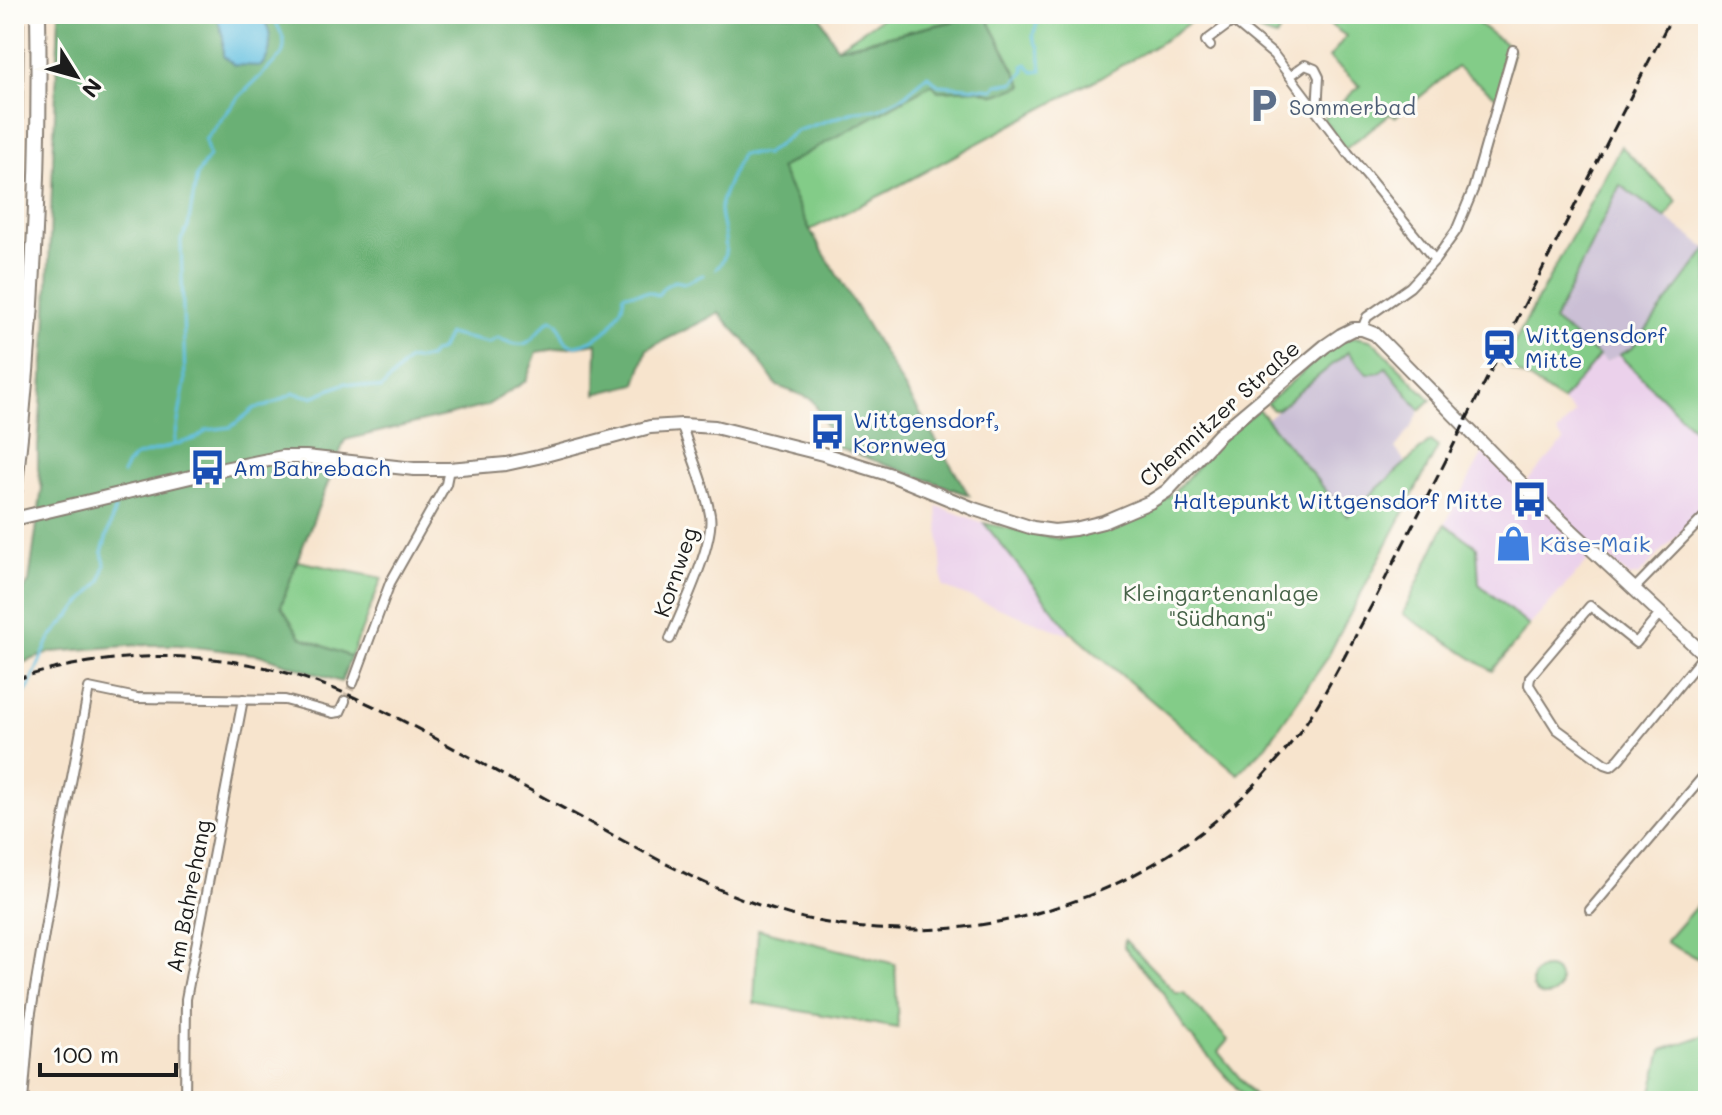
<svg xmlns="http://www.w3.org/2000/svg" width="1722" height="1115" viewBox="0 0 1722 1115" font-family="Mali,sans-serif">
<rect width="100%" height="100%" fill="#fdfcf7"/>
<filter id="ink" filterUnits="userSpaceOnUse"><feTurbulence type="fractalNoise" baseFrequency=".0125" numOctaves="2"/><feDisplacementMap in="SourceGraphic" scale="16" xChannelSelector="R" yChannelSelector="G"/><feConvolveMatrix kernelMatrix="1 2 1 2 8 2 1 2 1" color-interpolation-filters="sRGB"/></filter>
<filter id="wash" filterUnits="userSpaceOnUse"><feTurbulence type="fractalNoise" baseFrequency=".006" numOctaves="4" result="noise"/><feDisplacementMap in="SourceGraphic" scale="32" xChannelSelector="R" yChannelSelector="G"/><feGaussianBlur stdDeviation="1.8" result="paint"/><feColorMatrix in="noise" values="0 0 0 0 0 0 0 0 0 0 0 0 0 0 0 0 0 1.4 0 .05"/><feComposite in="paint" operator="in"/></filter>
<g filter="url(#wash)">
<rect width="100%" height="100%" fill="#f7e4cd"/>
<path fill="#ebd1eb" d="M1619,355l89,88v61l-69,71 -9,2 -32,-28 -69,77 -50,-42 -2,-37 -32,-23 38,-71 38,35 43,-47 -7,-8 18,-20 -13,-12 37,-45 7,6z
M937,506l47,17 87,109 -4,2 -124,-47z"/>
<path fill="#cbbfd5" d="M1620,184l87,65 -75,99 -26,14 -52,-41z
M1349,352l18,22 18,-7 35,43 -8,16 -17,22 11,15 -59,53 -81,-97z"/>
<path fill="#83cc88" stroke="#507452" stroke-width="2" d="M888,14h95l-147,34z
M985,14h58l1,4 6,-4h152l-42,29 -55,32 -218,117 -77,38 -30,-62 152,-85 6,8 38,-2 20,6 27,-10z
M1236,14h54l-14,23 -18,-6z
M1314,14h152l47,36 -14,49 -42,-32 -62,50 -5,-3 -45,35 -22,-30 37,-33 -31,-28 17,-22z
M1621,146l56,55 -12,17 -45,-33 -66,136 45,35 -37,45 -36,-24 -24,-12z
M1707,249l1,1v193l-89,-88 13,-7z
M1355,337l15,3 8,6 53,54 -11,10 -34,-43 -6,5 -13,2 -19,-22 -70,57 -5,1 -6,-7 68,-59z
M1258,409l89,107 83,-75 8,6 -112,213 -59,85 -29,29 -167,-142 -87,-109 76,16 63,-16 29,-13 28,-24 38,-43z
M1445,524l32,23 2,37 50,42 -37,45 -89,-57z
M297,561l85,17 -31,79 -50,-20 -20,-31z
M1708,893v71l-43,-22z
M758,929l137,35 3,64 -144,-25z
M1125,940l51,53h8l44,47 -10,12 41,49h-11l-61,-69 -23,-38 -40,-47z
M1532 982a14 14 0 1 1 28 0a14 14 0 1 1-28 0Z
M1708,1034v67h-58l12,-51z"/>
<path fill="#6ab074" stroke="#436648" stroke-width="2" d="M59,14h760l18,34 148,-34 38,72 -27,9 -20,-6 -38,2 -6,-7 -152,84 30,62 159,265 -132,-48 -25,-48 -35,-13 -27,-39 -31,-34 -72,36 -11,35 -40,10 1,-51 -60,9 -11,29 -40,25 -141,34 -48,121 -16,45 20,31 50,20 -10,25 -81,-27 -81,-10h-40l-87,7 -38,14v-64l15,-20 13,-94 -4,-19v-22l8,-112z"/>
<path fill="#62bfe0" stroke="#3f6e7e" stroke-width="2" d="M216,14h46c9,16 13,37 -1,52l-27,-1 -11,-9v-19z"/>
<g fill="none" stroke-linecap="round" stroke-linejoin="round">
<path stroke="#62bfe0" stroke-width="3" d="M716,269c19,-17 4,-41 4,-61 1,-12 16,-42 21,-54h25l30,-23 61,-20 21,-2 26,-13 24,-21 10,10 56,4 3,-5 17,-1 11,-12 -2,-5 4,-2 6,8 9,-1 -3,-24 -4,-5 -2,-6 7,-22
M174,444l11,-62 -4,-142 7,-13 9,-52 12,-19 -4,-16 34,-43 42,-41c9,-17 -4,-26 -8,-42
M123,474l3,-8 8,-9 63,-19 10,-8 24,-3 24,-19 12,-2 27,-13 18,4 34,-14 35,6 27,-29 21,-2 4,-5 7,-3 8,-16 41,9 8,-5c37,15 30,1 54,-19 14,5 7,18 18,25 7,5 28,-6 34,-11 6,-4 13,-15 16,-21 4,-5 4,-12 5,-18l24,-2 10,3 6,-8 10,-6 11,2 18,-8
M14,710l15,-23 21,-49 51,-57 4,-17 -3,-12 13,-43"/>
</g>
</g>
<g filter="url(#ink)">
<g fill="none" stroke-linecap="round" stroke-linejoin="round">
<path stroke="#cbbcaa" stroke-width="8" stroke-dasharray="8 4" stroke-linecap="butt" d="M345,701l8,-18"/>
<defs>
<path id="street" d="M1210,46l-4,-5 27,-20 41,34 74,98 87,107
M1290,76l15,-11 10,4 4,8 -2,35
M1362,329l5,-12 43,-30 25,-27 21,-29 17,-41 40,-140
M1633,590l75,-77
M1660,614l-24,29 -46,-37 -60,71 -1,8 28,44 48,35 6,2 8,-7 85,-104
M670,639c11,-27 45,-97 40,-124 -5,-32 -20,-60 -28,-90
M353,683l37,-100 56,-99 3,-15
M1590,910l118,-139
M23,1101l7,-83 28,-167 31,-163 48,10 148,2 48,13 7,-1 5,-11
M185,1101l1,-102 57,-300"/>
<path id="secondary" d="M14,519l210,-50 59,-12h23l108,12h35l57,-5 32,-7 112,-30 32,-2 33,2 108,27 68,21 83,34 59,19 21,3 21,-2 28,-7 47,-20 17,-11 52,-56 106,-89 16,-11 12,-6h9l13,5 151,154 182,170"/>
<path id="highway" d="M14,159l2,-145
M14,494c18,-159 27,-319 24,-480"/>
</defs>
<use href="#street" stroke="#8a8074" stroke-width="12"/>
<use href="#secondary" stroke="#8a8074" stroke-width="16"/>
<use href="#highway" stroke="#8a8074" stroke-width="18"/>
<use href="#street" stroke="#fff" stroke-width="8"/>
<use href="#secondary" stroke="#fff" stroke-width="12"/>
<use href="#highway" stroke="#fff" stroke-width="14"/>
<path stroke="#1c1c1c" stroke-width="3" stroke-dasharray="12 6" stroke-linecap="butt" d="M14,680c99,-32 209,-32 307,4 56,20 107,51 160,79 45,25 91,50 137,75 62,34 124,67 194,82 187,39 380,-37 491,-193 27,-39 48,-84 71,-126 32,-63 65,-126 96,-189 67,-133 135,-265 203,-398"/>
</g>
</g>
<defs>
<symbol id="parking-bare" viewBox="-9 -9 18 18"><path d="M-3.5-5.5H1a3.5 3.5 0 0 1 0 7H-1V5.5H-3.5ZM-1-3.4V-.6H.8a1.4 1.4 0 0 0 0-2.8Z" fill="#5c6f8a" stroke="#fdfcf7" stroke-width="2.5" paint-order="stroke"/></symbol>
<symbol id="station-bare" viewBox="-9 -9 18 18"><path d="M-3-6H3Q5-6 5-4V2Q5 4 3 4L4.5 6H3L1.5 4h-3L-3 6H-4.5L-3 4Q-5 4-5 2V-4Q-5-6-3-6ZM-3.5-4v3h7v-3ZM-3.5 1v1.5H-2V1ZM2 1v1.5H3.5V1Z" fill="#1a4fb4" stroke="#fdfcf7" stroke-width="2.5" paint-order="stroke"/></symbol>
<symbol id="bus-bare" viewBox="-9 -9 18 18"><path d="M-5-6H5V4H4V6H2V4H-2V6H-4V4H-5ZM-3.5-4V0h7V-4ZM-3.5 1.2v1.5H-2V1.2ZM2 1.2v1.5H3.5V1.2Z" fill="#1a4fb4" stroke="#fdfcf7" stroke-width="2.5" paint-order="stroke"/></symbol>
<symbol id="shop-bare" viewBox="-9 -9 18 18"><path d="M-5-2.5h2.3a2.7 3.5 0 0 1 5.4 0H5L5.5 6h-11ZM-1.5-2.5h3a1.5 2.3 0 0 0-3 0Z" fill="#3f7fe0" stroke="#fdfcf7" stroke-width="2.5" paint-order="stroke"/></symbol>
</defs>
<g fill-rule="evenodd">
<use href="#parking-bare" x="1238" y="80" width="51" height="51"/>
<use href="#station-bare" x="1474" y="322" width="51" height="51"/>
<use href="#bus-bare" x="802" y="406" width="51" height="51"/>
<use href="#bus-bare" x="182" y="442" width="51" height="51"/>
<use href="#bus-bare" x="1504" y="474" width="51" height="51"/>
<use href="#shop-bare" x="1488" y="518" width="51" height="51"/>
</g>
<g text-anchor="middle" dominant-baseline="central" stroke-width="6" stroke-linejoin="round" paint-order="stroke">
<g font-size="22" fill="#4e5e75" stroke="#fdfcf7" text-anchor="start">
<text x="1289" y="106">Sommerbad</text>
</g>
<g font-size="22" fill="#164399" stroke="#fdfcf7" text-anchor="start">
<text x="1525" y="334">Wittgensdorf<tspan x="1525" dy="25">Mitte</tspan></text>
<text x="853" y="419">Wittgensdorf,<tspan x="853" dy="25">Kornweg</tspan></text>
<text x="233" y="467">Am Bahrebach</text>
<text x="1503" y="500" text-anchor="end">Haltepunkt Wittgensdorf Mitte</text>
</g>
<g font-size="22" fill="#1c1c1c" stroke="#fdfcf7">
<text transform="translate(1219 413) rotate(-42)">Chemnitzer Straße</text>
<text transform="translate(675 572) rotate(-71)">Kornweg</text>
<text transform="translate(188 896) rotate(-79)">Am Bahrehang</text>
</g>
<g font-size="22" fill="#366cbe" stroke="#fdfcf7" text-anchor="start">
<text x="1540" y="543">Käse-Maik</text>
</g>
<g font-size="22" fill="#456247" stroke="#fdfcf7">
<text x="1221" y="592">Kleingartenanlage<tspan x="1221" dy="25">"Südhang"</tspan></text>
</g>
</g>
<rect width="1722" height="1115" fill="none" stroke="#fdfcf7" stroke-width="48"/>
<g transform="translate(76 76) rotate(127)" stroke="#fdfcf7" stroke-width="6" paint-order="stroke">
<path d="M0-6L14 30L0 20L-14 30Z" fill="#1c1c1c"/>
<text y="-12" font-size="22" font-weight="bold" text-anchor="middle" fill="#1c1c1c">N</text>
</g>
<path d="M40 1063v12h136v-12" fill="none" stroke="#1c1c1c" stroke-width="4"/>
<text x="52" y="1063" font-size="24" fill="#1c1c1c" stroke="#fdfcf7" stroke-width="6" paint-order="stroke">100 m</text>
</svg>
